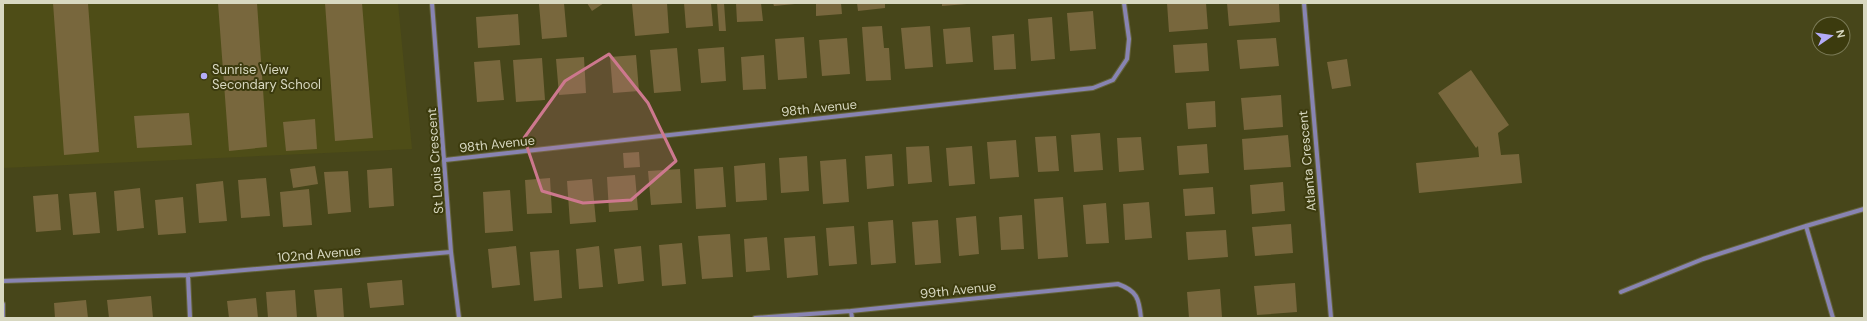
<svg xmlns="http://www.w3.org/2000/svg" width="1867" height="321" viewBox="0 0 1867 321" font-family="'DM Sans',sans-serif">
<rect width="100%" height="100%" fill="#47461a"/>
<path fill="#4e4d17" d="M3,3h395l14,146 -409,19z"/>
<path fill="#78673d" d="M53,3h35l11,149 -35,3z
M218,3h39l10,144 -38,4z
M325,3h37l11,135 -38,3z
M550,3h14l3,34 -25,2 -3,-35z
M587,3h17l-12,8z
M667,3l2,30 -34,3 -3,-32z
M684,3h27l2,23 -27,2z
M717,3h7l2,28h-7z
M736,3h25l2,18 -26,1z
M773,3h22v1l-21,2z
M816,3h25l1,11 -26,2z
M857,3h28v5l-27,3z
M942,3h25v1l-25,2z
M1167,3h39l2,26 -39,3z
M1227,3h52l1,19 -51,4z
M1093,11l3,38 -26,2 -3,-38z
M518,14l2,31 -42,3 -2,-31z
M1052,17l3,42 -24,2 -3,-42z
M882,26l2,22h5l2,32 -25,1 -4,-54z
M930,26l3,41 -28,2 -4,-41z
M970,27l3,35 -27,2 -3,-35z
M1014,34l2,35 -22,1 -2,-34z
M804,37l3,41 -29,2 -3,-41z
M847,38l3,36 -28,2 -3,-36z
M1276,38l3,28 -39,3 -3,-29z
M1207,43l2,28 -34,2 -2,-28z
M724,47l2,34 -25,2 -3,-34z
M677,48l4,43 -27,2 -4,-43z
M636,55l3,36 -26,2 -3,-36z
M764,55l2,34 -23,1 -2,-33z
M584,57l2,36 -27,2 -3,-36z
M542,58l3,42 -29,2 -3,-42z
M1347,59l4,27 -19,3 -5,-27z
M500,60l4,40 -27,2 -3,-40z
M1471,70l38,55 -11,8 3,22 18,-1 3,29 -103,10 -3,-30 63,-6 -1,-11 -2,2 -38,-55z
M1281,95l2,32 -39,3 -3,-32z
M1215,101l1,26 -28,2 -2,-26z
M189,113l3,32 -55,3 -3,-32z
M315,119l2,30 -31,2 -3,-29z
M1100,133l3,37 -29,2 -3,-37z
M1288,135l3,32 -47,3 -2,-31z
M1056,136l3,35 -21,1 -3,-35z
M1141,137l3,33 -25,2 -2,-34z
M1016,140l3,37 -29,2 -3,-37z
M1207,144l2,29 -30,2 -2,-29z
M929,146l3,36 -24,2 -2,-37z
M972,146l3,38 -26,2 -3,-38z
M639,152l1,15 -16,1 -1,-15z
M892,154l2,32 -27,3 -2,-33z
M807,156l2,35 -28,2 -2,-35z
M846,159l3,43 -26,2 -3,-43z
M765,163l2,37 -31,2 -2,-36z
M315,166l3,18 -25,4 -3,-19z
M723,167l3,40 -30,2 -2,-40z
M392,168l2,38 -25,2 -2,-38z
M680,169l2,34 -31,2 -3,-34z
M348,171l3,41 -23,2 -4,-42z
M635,175l3,35 -29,2 -2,-35z
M266,178l4,38 -29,2 -3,-38z
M550,178l2,35 -25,1 -2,-34z
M592,179l4,43 -26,2 -3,-43z
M223,181l4,40 -28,2 -3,-39z
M1283,182l2,29 -33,3 -2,-29z
M1213,187l2,27 -30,2 -2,-27z
M140,188l4,40 -27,3 -3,-40z
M309,189l3,36 -29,2 -3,-35z
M510,190l3,41 -28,2 -2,-41z
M96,192l4,41 -27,2 -4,-41z
M58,194l3,36 -25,2 -3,-36z
M183,197l3,36 -28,2 -3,-35z
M1063,197l5,60 -30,2 -4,-60z
M1149,202l3,36 -27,2 -2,-36z
M1106,203l3,40 -23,1 -3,-39z
M1022,215l2,34 -23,1 -2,-33z
M976,216l3,38 -20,2 -3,-38z
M893,220l3,43 -25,2 -3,-43z
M938,220l3,43 -26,2 -3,-43z
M1291,224l2,29 -38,3 -3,-29z
M854,226l3,38 -28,2 -3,-38z
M1226,230l2,27 -40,3 -2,-28z
M730,234l3,43 -31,2 -4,-43z
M815,236l3,39 -31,3 -3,-40z
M767,237l3,33 -24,2 -2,-33z
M682,243l4,41 -24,2 -3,-41z
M516,246l4,39 -28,3 -4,-39z
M599,246l4,41 -24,2 -3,-40z
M641,246l3,35 -26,3 -4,-35z
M559,250l3,48 -28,3 -4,-49z
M402,280l2,25 -34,3 -3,-25z
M1295,283l2,29 -40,3 -3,-29z
M342,288l2,30h-27l-3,-28z
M1220,289l2,28 -33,1 -2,-26z
M295,290l2,28h-29l-2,-26z
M151,296l2,22h-44l-2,-18z
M256,298l2,20h-29l-2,-17z
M86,300l2,18h-33l-1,-15z"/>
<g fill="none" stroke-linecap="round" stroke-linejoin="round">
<defs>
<path id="minor" d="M432,3l19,249 8,66
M1304,3l27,315
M445,160l648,-72 20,-8 14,-21 2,-20 -5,-36
M1806,226l27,92
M188,275l2,43
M3,281l185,-6 263,-23
M1621,292l82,-33 103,-33 58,-17
M3,304v14
M851,311l1,7
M755,318l96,-7 267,-27c19,7 21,14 23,34"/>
</defs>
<use href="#minor" stroke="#64633b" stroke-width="6"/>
<use href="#minor" stroke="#8884b2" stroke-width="4"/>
</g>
<path fill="#cd788e" fill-opacity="0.2" stroke="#cd788e" stroke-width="3" stroke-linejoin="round" d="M609,54l39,49 28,58 -45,39 -48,3 -41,-12 -18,-53 41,-57z"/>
<circle fill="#b4acf9" stroke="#3c3b0e" stroke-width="1.5" cx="204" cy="76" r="4"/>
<g text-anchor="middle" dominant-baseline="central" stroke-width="4" stroke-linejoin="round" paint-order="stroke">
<g font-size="13" fill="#d8d8c1" stroke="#3c3b0e" text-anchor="start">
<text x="212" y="69">Sunrise View<tspan x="212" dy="15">Secondary School</tspan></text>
</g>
<g font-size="13" fill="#d8d8c1" stroke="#3c3b0e">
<text transform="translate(819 108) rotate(-6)">98th Avenue</text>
<text transform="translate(497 144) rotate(-6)">98th Avenue</text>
<text transform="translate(435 161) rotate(-94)">St Louis Crescent</text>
<text transform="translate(1307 161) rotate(-95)">Atlanta Crescent</text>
<text transform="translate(319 254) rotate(-5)">102nd Avenue</text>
<text transform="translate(958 290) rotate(-6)">99th Avenue</text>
</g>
</g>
<rect width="1867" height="321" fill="none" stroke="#d8d8c1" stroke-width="8"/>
<g transform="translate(1831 36) rotate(77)"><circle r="19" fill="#3c3b0e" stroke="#7a7a56"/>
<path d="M0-3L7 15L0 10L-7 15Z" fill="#b4acf9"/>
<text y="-6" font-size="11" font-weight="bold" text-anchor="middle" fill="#d8d8c1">N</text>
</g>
</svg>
